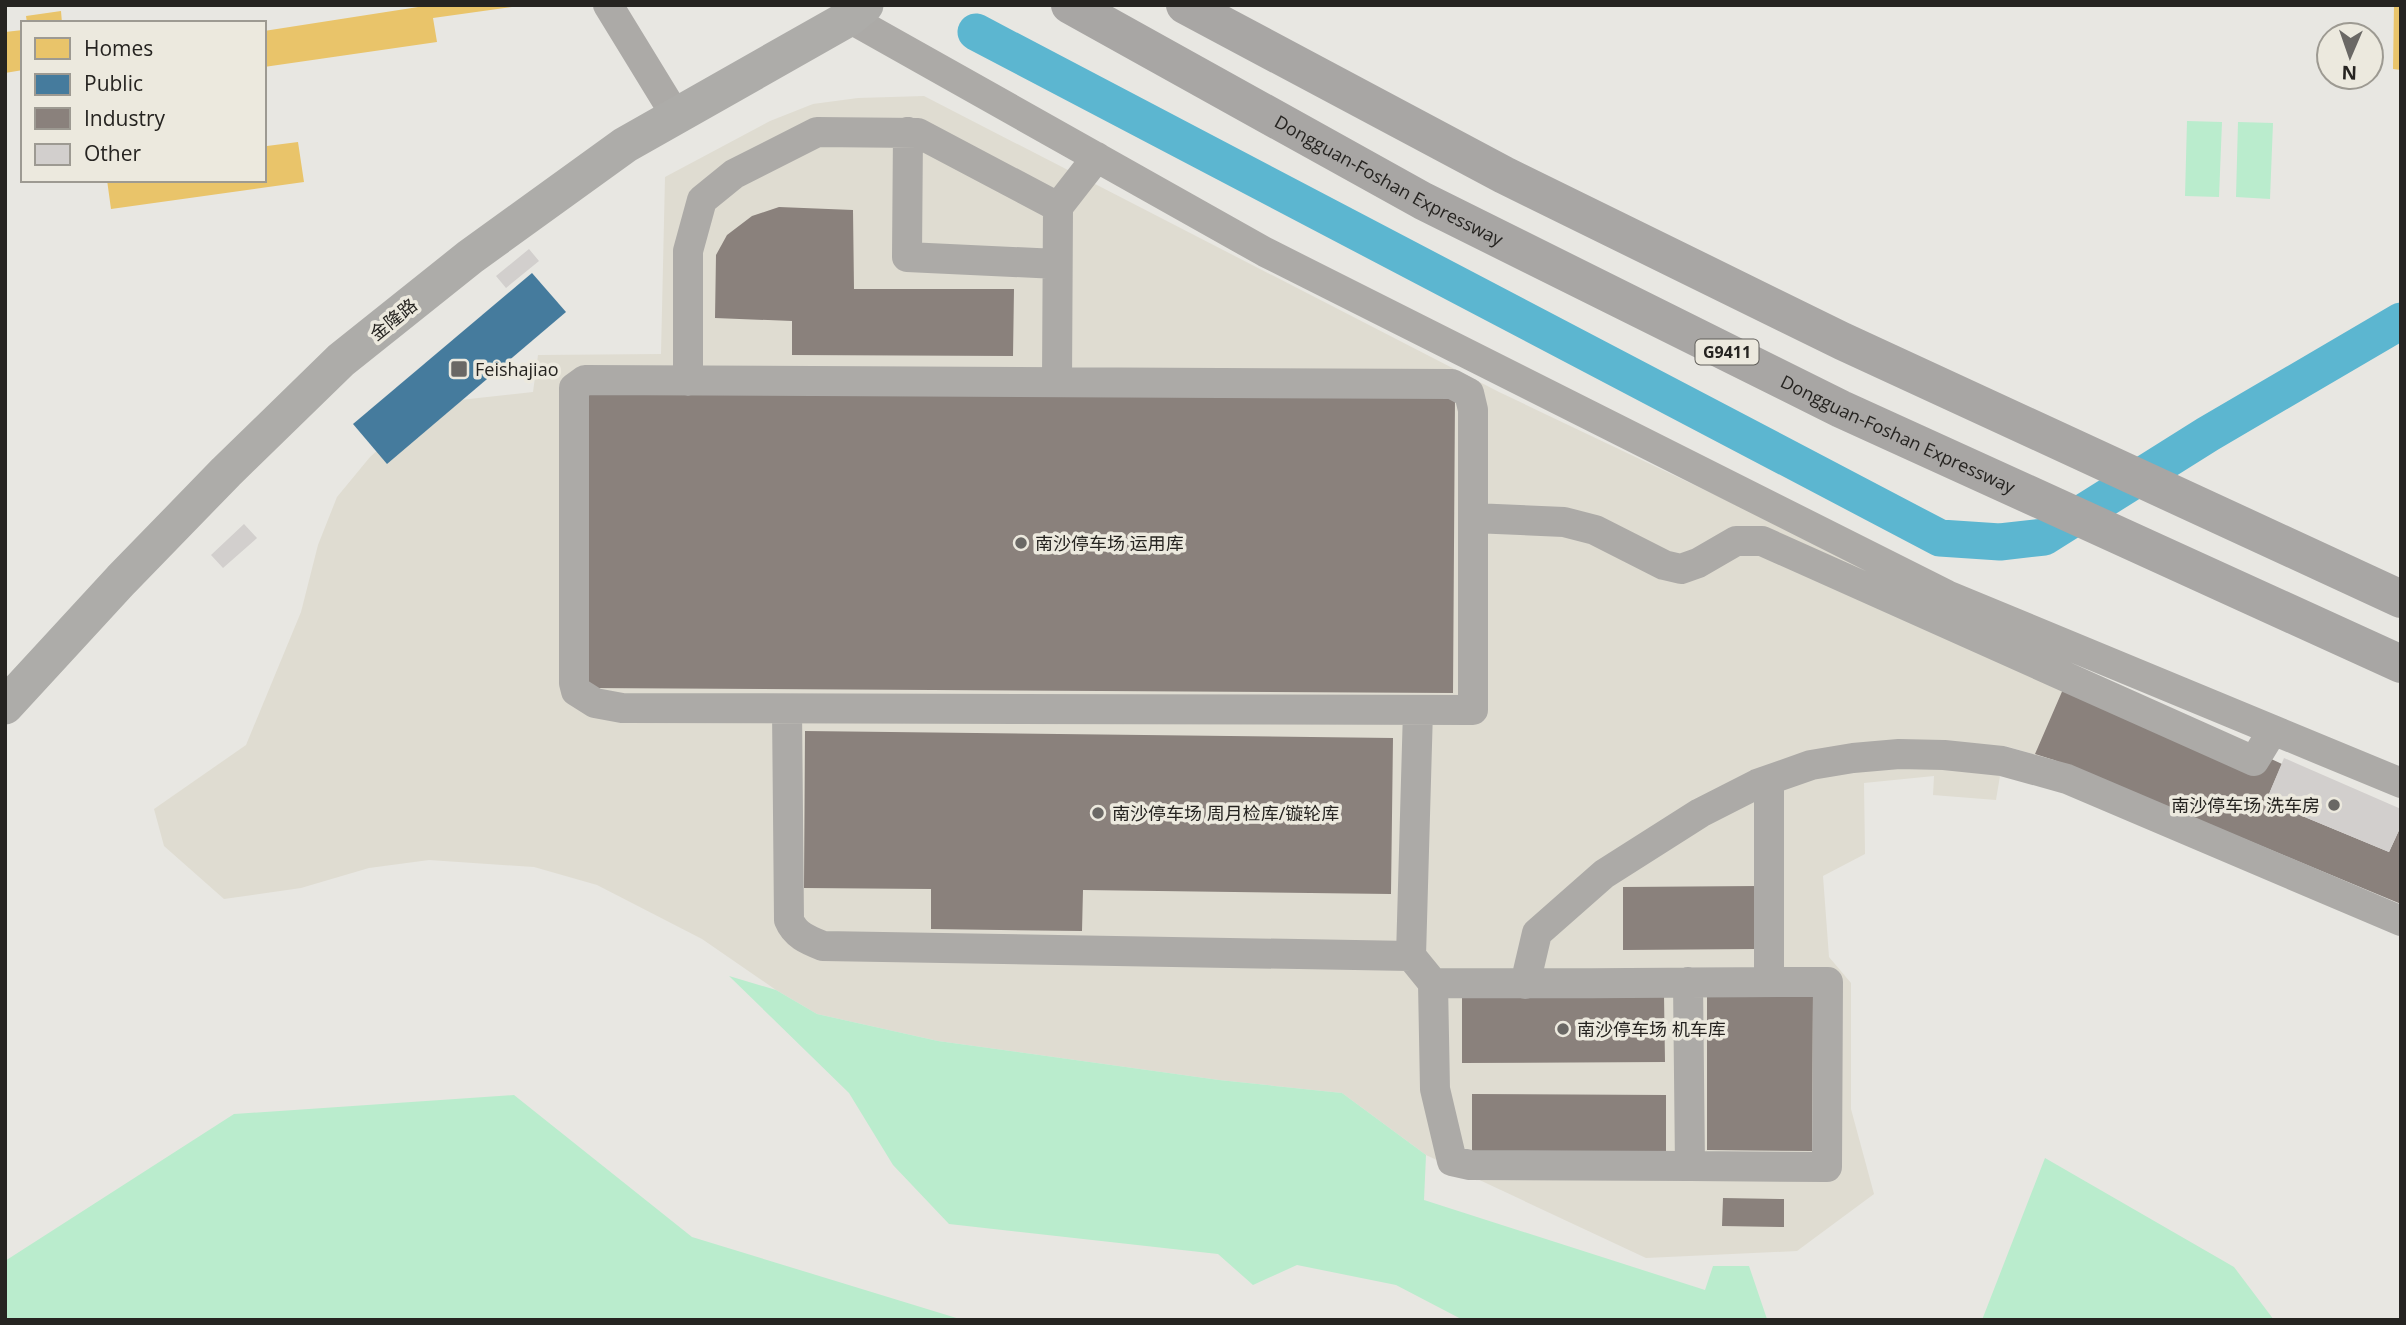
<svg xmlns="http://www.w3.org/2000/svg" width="2406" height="1325" viewBox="0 0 2406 1325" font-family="'Open Sans','Noto Sans SC',sans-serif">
<rect width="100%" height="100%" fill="#e8e7e2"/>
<path fill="#dfdcd1" d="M924,96l575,296 750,357 -195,11 -49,-14 -9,54 -63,-5 1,-19 -70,7 1,71 -42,22 6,81 22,26v126l23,85 -77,57 -151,7 -220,-103 -84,-62 -123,-13 -281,-39 -121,-27 -41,-24 -74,-51 -105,-54 -63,-18 -105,-7 -60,8 -68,20 -77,11 -60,-53 -10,-37 92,-64 55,-133 17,-67 19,-48 33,-40 44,-39 46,-18 73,-8 5,-37 123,-1 4,-177 105,-56 43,-17 45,-6z"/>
<path fill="#baeccd" d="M2187,121l35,1 -3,75 -34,-1z
M2238,122l35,1 -3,76 -34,-2z
M729,976l47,14 41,24 121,27 281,39 123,13 84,62 -2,45 281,90 8,-24h36l18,53 -304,1 -67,-35 -99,-20 -44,20 -35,-31 -269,-30 -56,-59 -44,-72z
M514,1095l178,142 271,83h-958v-59l229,-147z
M2045,1158l189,109 40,53h-292z"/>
<path fill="#e9c46a" d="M431,5l81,2 -79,11 4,24 -173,25v-36z
M2394,5h7v65l-8,-1z
M61,11l1,12h-35l-1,-7z
M23,30v40l-18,3v-41z
M264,137l3,9 31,-4 6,40 -193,27 -4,-29h157z"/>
<path fill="#457b9d" d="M532,273l34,39 -179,152 -34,-40z"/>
<path fill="#8a817c" d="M779,207l74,3 1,79h160l-1,67 -221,-1v-34l-77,-3 1,-63 11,-20 25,-19z
M589,393l866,4 -2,296 -866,-5z
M2064,687l177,58 41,19 -16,37 123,51 12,-26v78l-347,-144 -19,-6z
M805,731l588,7 -2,156 -308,-4 -1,41 -151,-2v-40l-127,-1z
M1758,886v63l-135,1v-63z
M1707,994l106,1 -1,156 -105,-1z
M1664,995l1,67 -203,1v-67z
M1472,1094l194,1v59l-194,-1z
M1723,1198l61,1v28l-62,-1z"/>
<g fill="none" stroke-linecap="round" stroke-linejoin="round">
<path stroke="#5cb6d0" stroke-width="37" d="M976,32l964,506 60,4 44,-5 164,-103 193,-113"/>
</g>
<path fill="#d2cfcd" d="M529,249l10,12 -33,27 -10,-12z
M244,524l13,14 -34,30 -12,-13z
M2284,758l117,51v17l-12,26 -123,-51z"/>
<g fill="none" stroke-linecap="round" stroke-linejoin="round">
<path stroke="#acaaa7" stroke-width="30" d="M608,5l68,111
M849,18l416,234 682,343 454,188
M908,132l-1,125 150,7
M585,380l867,4 17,9 4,17v300l-851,-2 -27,-5 -19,-12 -2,-8v-295z
M688,381v-130l14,-51 32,-26 83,-42 101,1 140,74
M1057,382l1,-175 39,-50
M1473,518l91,4 31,8 69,35 17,4 17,-6 38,-22h26l492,220 19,-31
M787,709l2,211c6,15 19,20 34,26l588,10 7,-246
M1769,780v202
M1411,956l22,27c132,1 263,-1 395,-1l-1,185 -137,-1 -2,-184
M1433,983l2,106 17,72 18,4 220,1
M1525,984l12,-51 67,-59 96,-61 57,-29 54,-19 42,-7 46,-4 45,1 58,6 65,18 334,142"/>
<path stroke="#adaca9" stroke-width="37" d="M5,706l116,-126 105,-108 115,-112 129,-103 155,-112 224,-127 16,-13"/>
<g stroke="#a8a6a4" stroke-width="38">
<path id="s1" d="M1070,5l353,196 418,208 560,255"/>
<path d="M1185,5l319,170 338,166 559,258"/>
</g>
</g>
<g fill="#6a6865" stroke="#ece9de" stroke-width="2.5">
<rect x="450" y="360" width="18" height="18" rx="3.5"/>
<circle cx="1021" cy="543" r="7"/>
<circle cx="2334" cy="805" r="7"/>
<circle cx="1098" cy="813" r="7"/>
<circle cx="1563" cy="1029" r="7"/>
</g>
<g text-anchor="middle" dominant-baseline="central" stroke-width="7" stroke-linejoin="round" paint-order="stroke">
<rect fill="#ece9de" stroke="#615f5a" stroke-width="2" x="1695.5" y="339.5" width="63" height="25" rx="5"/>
<g font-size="16" font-weight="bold" fill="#262421">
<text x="1727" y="352">G9411</text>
</g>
<g font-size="18" fill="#262421" stroke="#ece9de">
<text stroke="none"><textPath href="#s1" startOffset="364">Dongguan-Foshan Expressway</textPath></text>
<text transform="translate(393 319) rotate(-39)">金隆路</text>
<text stroke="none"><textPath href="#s1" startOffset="933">Dongguan-Foshan Expressway</textPath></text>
</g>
<g font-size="18" fill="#262421" stroke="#ece9de" text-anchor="start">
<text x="475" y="369">Feishajiao</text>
<text x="1035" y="543">南沙停车场 运用库</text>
<text x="2320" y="805" text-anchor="end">南沙停车场 洗车房</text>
<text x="1112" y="813">南沙停车场 周月检库/镟轮库</text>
<text x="1577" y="1029">南沙停车场 机车库</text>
</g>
</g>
<rect width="2406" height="1325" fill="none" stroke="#262421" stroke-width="14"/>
<rect x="21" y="21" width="245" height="161" fill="#ece9de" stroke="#9d9a92" stroke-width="2"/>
<rect x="35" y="38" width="35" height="21" fill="#e9c46a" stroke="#9d9a92" stroke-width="2"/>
<text x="84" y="56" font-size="21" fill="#262421">Homes</text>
<rect x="35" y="74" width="35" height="21" fill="#457b9d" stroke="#9d9a92" stroke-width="2"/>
<text x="84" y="91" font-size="21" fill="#262421">Public</text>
<rect x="35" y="108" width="35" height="21" fill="#8a817c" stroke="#9d9a92" stroke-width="2"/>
<text x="84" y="126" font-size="21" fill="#262421">Industry</text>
<rect x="35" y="144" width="35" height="21" fill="#d2cfcd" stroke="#9d9a92" stroke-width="2"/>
<text x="84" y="161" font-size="21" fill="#262421">Other</text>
<g transform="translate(2350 56) rotate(182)"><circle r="33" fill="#ece9de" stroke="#9d9a92" stroke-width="2"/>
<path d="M0-5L12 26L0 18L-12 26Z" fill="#6a6865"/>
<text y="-10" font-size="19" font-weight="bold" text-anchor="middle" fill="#262421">N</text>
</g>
</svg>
